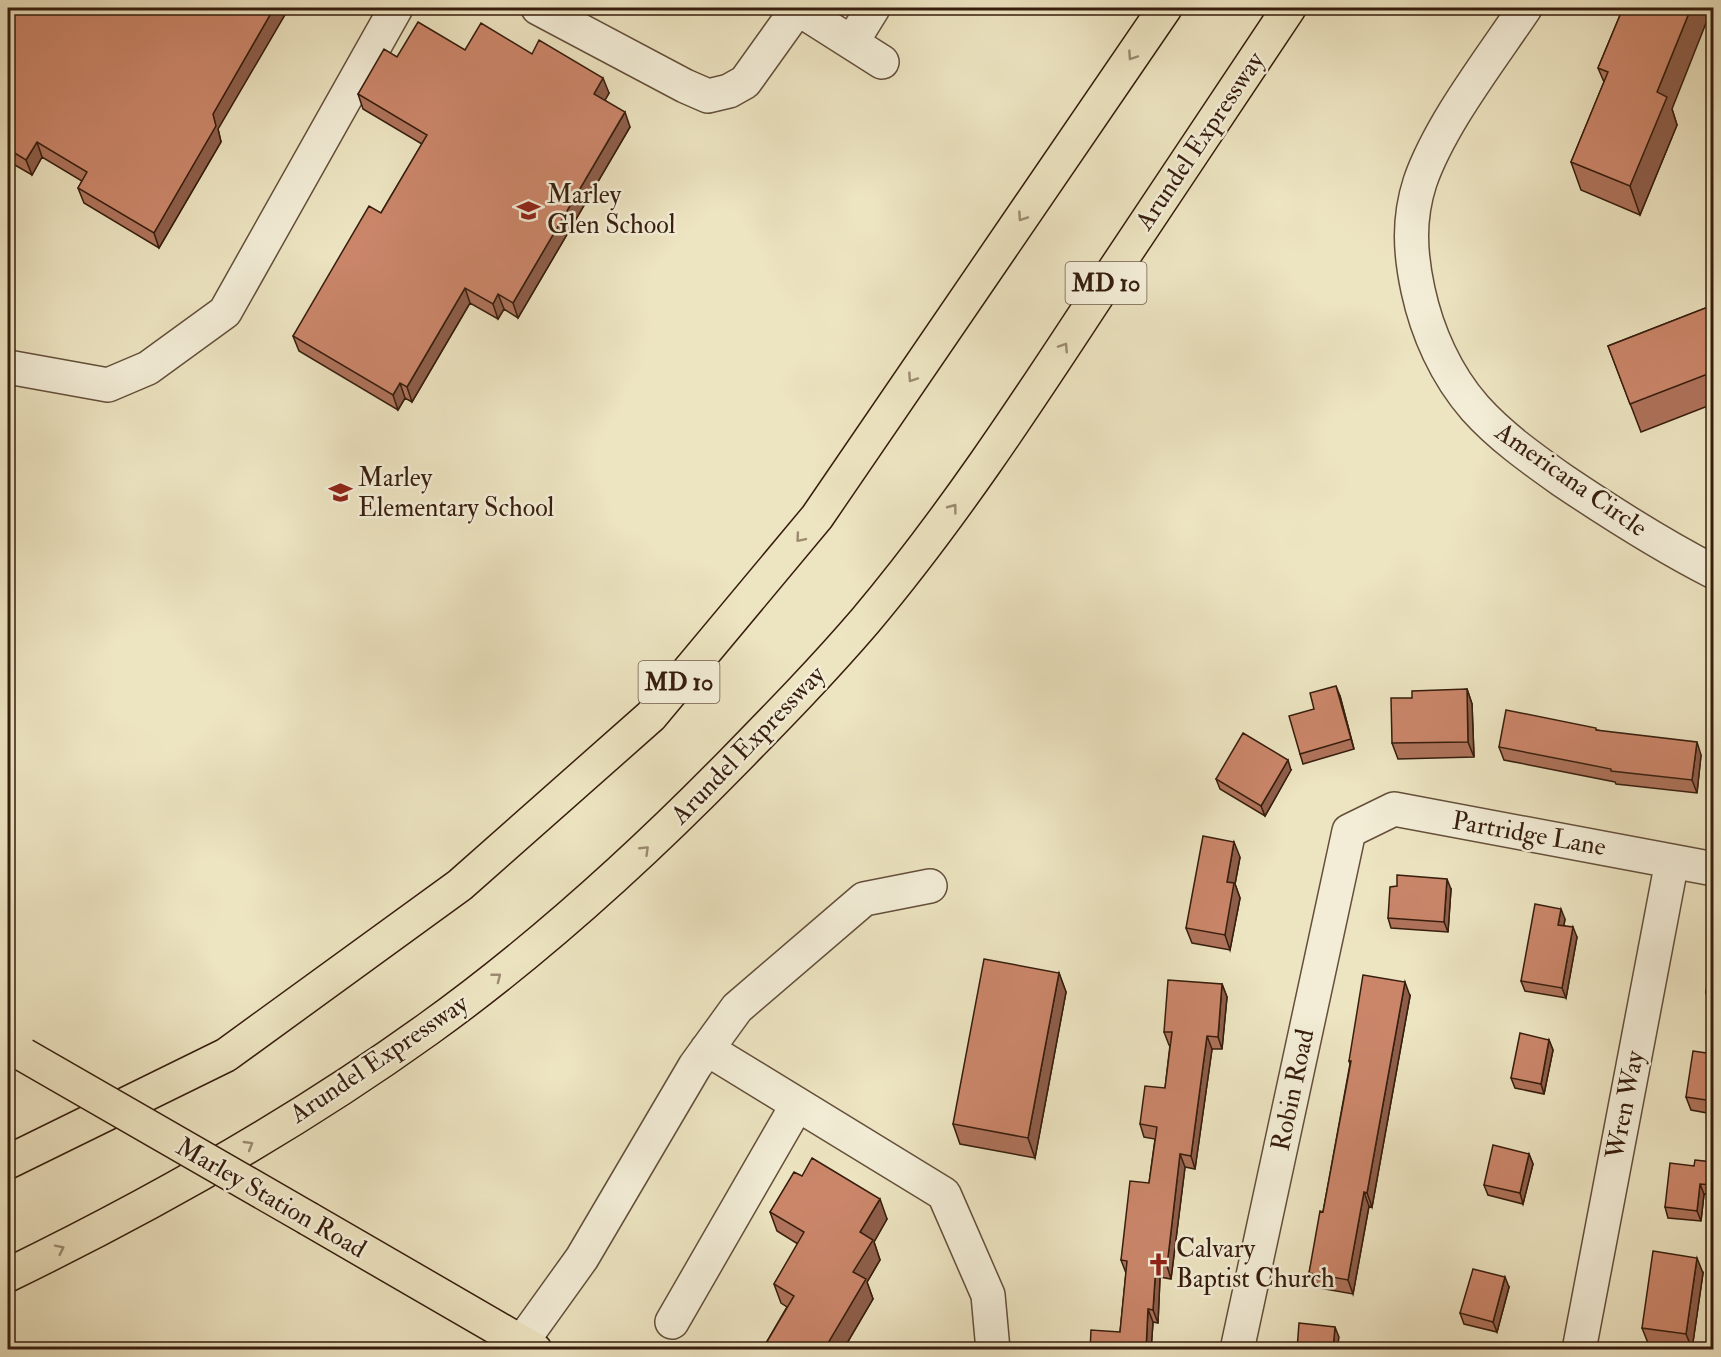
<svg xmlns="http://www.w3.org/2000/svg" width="1721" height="1357" viewBox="0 0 1721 1357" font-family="'IM FELL Double Pica',serif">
<rect width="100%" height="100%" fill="#ede4c1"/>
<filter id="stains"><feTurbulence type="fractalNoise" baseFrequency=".00333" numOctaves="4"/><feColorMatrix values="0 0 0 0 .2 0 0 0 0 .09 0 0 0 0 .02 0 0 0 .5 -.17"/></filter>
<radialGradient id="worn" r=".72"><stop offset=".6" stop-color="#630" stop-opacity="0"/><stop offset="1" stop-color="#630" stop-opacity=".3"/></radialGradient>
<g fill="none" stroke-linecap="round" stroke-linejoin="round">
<defs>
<path id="minor" d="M538,8l147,78 23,10 21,-5 16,-9 53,-74
M797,8l85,54
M1525,8c-34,51 -85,116 -105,174 -12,37 -10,71 -2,108 9,42 28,85 57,118 25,28 56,50 87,72 49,33 99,65 152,92
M852,42l21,-34
M8,367l100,18 40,-17 77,-56 171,-304
M707,1049l237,145 44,101 5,55
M672,1322l125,-217
M516,1350l66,-92 113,-192 42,-58 127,-109 66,-13
M1237,1350l112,-519 45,-22 320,60
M1579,1350l93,-489"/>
<path id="major" d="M309,1219l226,131"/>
<path id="highway" d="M8,1162l218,-107 234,-170 191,-169 166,-199 348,-509
M8,1275c146,-71 288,-151 420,-246 110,-79 210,-170 305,-267 45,-46 90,-92 132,-141 85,-101 158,-212 230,-322 65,-97 129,-194 194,-291"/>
</defs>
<use href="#minor" stroke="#644f3a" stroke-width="36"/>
<use href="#major" stroke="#361d0d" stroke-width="36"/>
<use href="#highway" stroke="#361d0d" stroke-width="36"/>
<use href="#minor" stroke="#f3edd7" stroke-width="33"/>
<use href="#major" stroke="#ede4c1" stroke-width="33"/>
<use href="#highway" stroke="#ede4c1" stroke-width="33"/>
<defs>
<path id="major-bridge" d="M24,1055l285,164"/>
</defs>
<use href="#major-bridge" stroke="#361d0d" stroke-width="36" stroke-linecap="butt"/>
<use href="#major-bridge" stroke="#ede4c1" stroke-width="33"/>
</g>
<path fill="#af735b" stroke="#361d0d" stroke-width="1.5" d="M8,8l210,121 3,13 -62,106 -75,-45 -6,-15 4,-7 -40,-24 -10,18 -24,-14z
M1623,8l49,101 5,16 -37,90 -59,-25 -10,-28 33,-80 -6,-14z
M465,50l67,4 77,39 -4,7 25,27 -112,191 -14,-9 -6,10 -28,-16 -58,99 -7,-4 -7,12 -99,-59 -6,-15 88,-123 41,-69 -59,-35 -5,-15 39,-37z
M1713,305v99l-72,28 -33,-86z
M1467,689l5,15 2,53 -76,2 -6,-16 20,-45z
M1340,696l14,53 -51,15 -3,-10 14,-45z
M1597,730l104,25 -4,38 -81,-9 -1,-2 -111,-22 -5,-13z
M1291,770l-26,46 -45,-27 -4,-10z
M1240,857l-5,27 5,14 -10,52 -38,-7 -6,-15z
M1451,889l-3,43 -57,-4 -3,-10z
M1565,919l-1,6 13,12 -11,61 -41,-7 -4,-10z
M1713,949v58h-2l-5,-14z
M1059,973l7,19 -31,166 -75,-14 -7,-20z
M1222,984l5,13 -5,52h-10l-17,120 -10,-2 -14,112 -11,-2 -2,46 -5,-1 -2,28h-61l30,-18 6,-59 -5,-13 28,-77 6,-44 -11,-2 -4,-13 25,-36 5,-43h-1l-5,-13z
M1410,996l-38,211 -3,-1 -16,88 -39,-7 -5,-14 14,-61 27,-148 -1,-3z
M1549,1040l4,10 -9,44 -29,-6 -4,-10z
M1713,1054v60l-22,-4 -5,-13z
M1529,1154l4,10 -10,40 -35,-9 -4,-10z
M1713,1162v33l-9,-1 -3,27 -33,-3 -3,-11 29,-41z
M802,1176l85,43 -13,23 6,18 -13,22 6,17 -30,51h-81l25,-43 -6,-4 -7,-19 24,-40 -21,-13 -7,-19z
M1703,1273l-11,76 -44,-6 -6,-15z
M1509,1287l-12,45 -33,-8 -4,-11z"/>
<path fill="#8e5e4a" stroke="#361d0d" stroke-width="1.5" d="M274,8h15l-71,121 3,13 -62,106 -5,-15 59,-119z
M1691,8h21l-40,101 5,16 -37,90 -10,-29 27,-94z
M603,78l6,15 -9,16 -6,-15z
M625,112l5,15 -112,191 -5,-15z
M37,142l5,15 -10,18 -6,-15z
M465,288l5,15 -58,99 -5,-15z
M498,294l6,15 -6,10 -5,-15z
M400,383l5,15 -7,12 -5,-15z
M1336,686l4,10 14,53 -3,-10z
M1467,689l5,15 2,53 -6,-15z
M1697,742l4,13 -4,38 -5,-13z
M1288,760l3,10 -26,46 -4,-10z
M1234,842l6,15 -5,27 5,14 -10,52 -5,-15 2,-53z
M1447,879l4,10 -3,43 -4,-10z
M1561,909l4,10 -3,16 -4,-10z
M1573,927l4,10 -11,61 -4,-10z
M1059,973l7,19 -31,166 -7,-20z
M1405,982l5,14 -38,211 -5,-14z
M1222,984l5,13 -5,52 -4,-12z
M1207,1036l5,13 -17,120 -4,-13z
M1549,1040l4,10 -9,44 -3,-10z
M1180,1154l5,13 -14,112 -4,-13z
M1529,1154l4,10 -10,40 -3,-11z
M1700,1184l4,10 -3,27 -4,-10z
M1364,1192l5,14 -16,88 -5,-14z
M880,1199l7,20 -13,23 6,18 -13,22 6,17 -30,51h-19l29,-78 7,-40z
M1697,1258l6,15 -11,76 -6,-15z
M1156,1264l4,13 -2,46 -5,-13z
M1505,1277l4,10 -12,45 -4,-10z
M1148,1309l5,13 -2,28h-5z
M1335,1327l4,10 -2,13h-4z"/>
<path fill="#cb866a" stroke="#361d0d" stroke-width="1.5" d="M8,8h266l-61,106 3,12 -62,107 -76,-45 9,-16 -50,-30 -11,18 -18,-11z
M1623,8h68l-34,84 10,5 -37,89 -59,-24 37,-90 -10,-4z
M418,22l47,28 16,-27 51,31 7,-14 64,38 -9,16 31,18 -112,191 -15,-9 -5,10 -28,-16 -58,99 -7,-4 -7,12 -100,-59 76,-130 12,7 46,-78 -69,-41 26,-45 13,8z
M1713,305v67l-83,32 -22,-58z
M1336,686l15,53 -51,15 -11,-38 25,-7 -4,-16z
M1467,689l1,53 -76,1 -1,-45h21v-7z
M1506,710l90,18v2l101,12 -5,38 -81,-9v-2l-112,-22z
M1243,733l45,27 -27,46 -45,-27z
M1203,836l31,6 -7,40 7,1 -9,52 -39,-7z
M1397,875l50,4 -3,43 -56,-4 2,-31 7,-1z
M1535,904l26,5 -3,16 15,2 -11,61 -41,-7z
M1711,949h2v46l-7,-2z
M984,959l75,14 -31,165 -75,-14z
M1363,975l42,7 -38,211 -3,-1 -16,88 -39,-7 11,-62 3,1 28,-151h-2z
M1168,980l54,4 -4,53 -11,-1 -16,120 -11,-2 -13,112 -11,-2 -3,46 -5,-1 -2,41h-56l1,-20 29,2 7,-71 -6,-1 9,-79 19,2 8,-56 -17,-3 5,-38 20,2 7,-56h-8z
M1520,1033l29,7 -8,44 -30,-6z
M1693,1051l20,3v47l-27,-4z
M1493,1145l36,9 -9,39 -36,-8z
M812,1158l68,41 -20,33 13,8 -20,32 13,7 -42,71h-62l32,-54 -20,-12 30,-52 -34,-20 24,-40 8,4z
M1695,1160l18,2v23l-13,-1 -3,27 -32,-4 5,-44 24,3z
M1653,1251l44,7 -11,76 -44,-6z
M1473,1269l32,8 -12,45 -33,-9z
M1299,1323l36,4 -2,23h-36z"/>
<defs><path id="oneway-chevron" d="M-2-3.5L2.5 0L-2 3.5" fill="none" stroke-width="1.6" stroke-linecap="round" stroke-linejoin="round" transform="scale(1.5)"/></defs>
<g stroke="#9b8a70">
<use href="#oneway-chevron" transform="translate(1132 56) rotate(124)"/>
<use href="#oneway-chevron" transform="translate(1022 217) rotate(124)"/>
<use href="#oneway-chevron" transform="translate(1064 347) rotate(-57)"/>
<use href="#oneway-chevron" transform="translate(912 378) rotate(124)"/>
<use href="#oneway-chevron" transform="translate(953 508) rotate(-53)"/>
<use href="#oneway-chevron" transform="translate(800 538) rotate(130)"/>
<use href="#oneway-chevron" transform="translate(645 850) rotate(-44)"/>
<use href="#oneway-chevron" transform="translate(497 977) rotate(-38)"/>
<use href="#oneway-chevron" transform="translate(249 1145) rotate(-30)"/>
<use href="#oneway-chevron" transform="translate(60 1249) rotate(-26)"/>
</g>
<defs>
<symbol id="school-bare" viewBox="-9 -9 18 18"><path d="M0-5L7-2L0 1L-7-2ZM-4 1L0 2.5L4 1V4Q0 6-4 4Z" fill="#8f2418" stroke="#f3edd7" stroke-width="2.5" paint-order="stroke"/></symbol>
<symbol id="church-bare" viewBox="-9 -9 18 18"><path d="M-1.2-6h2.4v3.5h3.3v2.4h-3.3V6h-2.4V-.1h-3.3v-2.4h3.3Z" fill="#8f2418" stroke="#f3edd7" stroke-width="2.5" paint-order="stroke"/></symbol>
</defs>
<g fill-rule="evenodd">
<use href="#school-bare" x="512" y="194" width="33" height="33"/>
<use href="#school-bare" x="324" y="476" width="33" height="33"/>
<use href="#church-bare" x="1142" y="1248" width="33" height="33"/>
</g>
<g text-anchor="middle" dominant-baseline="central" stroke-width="5" stroke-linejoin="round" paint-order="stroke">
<g fill="#f3edd7" stroke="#6f5b4a" stroke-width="1.5">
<rect x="1065.5" y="262" width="81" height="42" rx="4.5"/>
<rect x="638.5" y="661" width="81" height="42" rx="4.5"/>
</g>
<g font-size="24" font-weight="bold" fill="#361d0d">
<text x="1106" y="283">MD 10</text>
<text x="679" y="682">MD 10</text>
</g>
<g font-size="26" fill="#361d0d" stroke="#f3edd7">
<text transform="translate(1200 141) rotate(-56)">Arundel Expressway</text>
<text transform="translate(1571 480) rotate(35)">Americana Circle</text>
<text transform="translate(748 745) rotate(-46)">Arundel Expressway</text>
<text transform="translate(1529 834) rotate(10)">Partridge Lane</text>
<text transform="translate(379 1059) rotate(-34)">Arundel Expressway</text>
<text transform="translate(1293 1090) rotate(-78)">Robin Road</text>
<text transform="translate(1625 1105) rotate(-79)">Wren Way</text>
<text transform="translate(271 1198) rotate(30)">Marley Station Road</text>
</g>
<g font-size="26" fill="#361d0d" stroke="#f3edd7" text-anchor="start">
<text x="547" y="195">Marley<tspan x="547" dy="30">Glen School</tspan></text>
<text x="358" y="478">Marley<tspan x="358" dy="30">Elementary School</tspan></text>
<text x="1176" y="1249">Calvary<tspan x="1176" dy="30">Baptist Church</tspan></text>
</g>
</g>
<rect width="1721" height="1357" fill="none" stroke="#ede4c1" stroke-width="30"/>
<rect x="9" y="9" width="1703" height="1339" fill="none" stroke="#361d0d" stroke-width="3"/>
<rect x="15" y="15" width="1691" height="1327" fill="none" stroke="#361d0d" stroke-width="1.5"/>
<rect width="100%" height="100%" filter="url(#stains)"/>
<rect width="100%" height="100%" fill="url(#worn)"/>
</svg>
